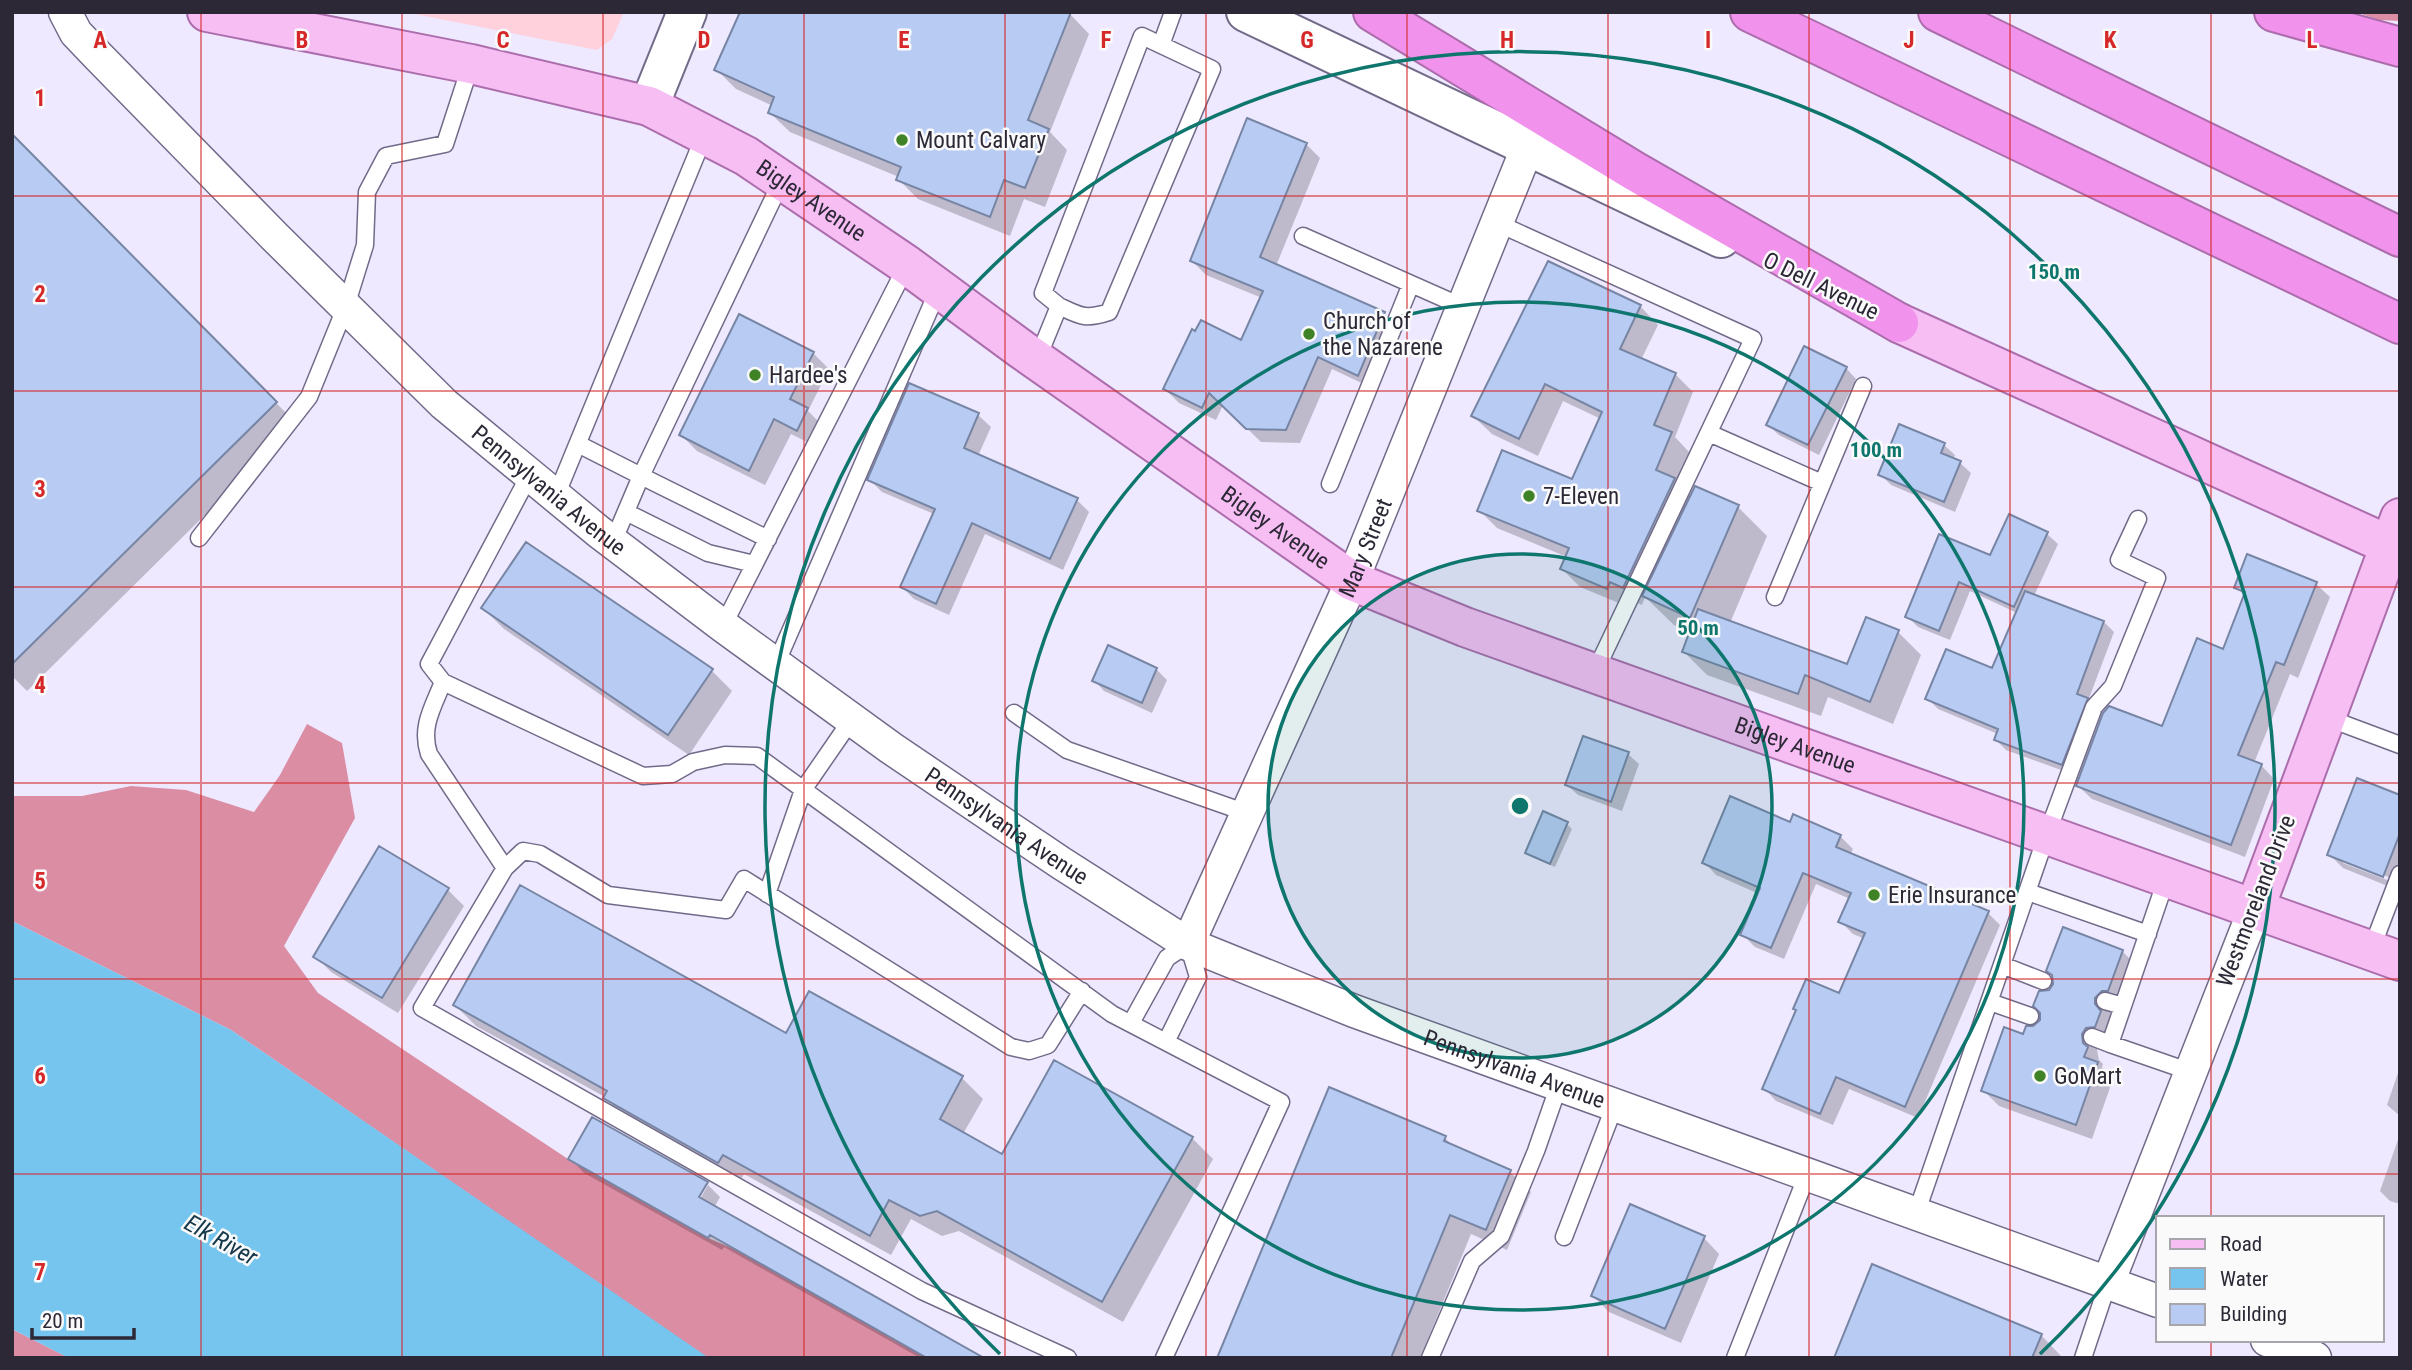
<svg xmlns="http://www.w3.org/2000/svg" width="2412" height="1370" viewBox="0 0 2412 1370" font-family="'Roboto Condensed',sans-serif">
<rect width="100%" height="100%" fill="#eee9ff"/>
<path fill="#fed1dd" d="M404,12h220l-12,27 -15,11z"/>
<path fill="#db8da4" d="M2356,12h44v9l-21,-1z
M307,724l35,19 13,75 -71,128 34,47 250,166 140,79 33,14 186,106h-218l-5,-2 -473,-326 -219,-109v-125h70l49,-10 55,4 68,22 26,-37z
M12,1329l57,29h-57z"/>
<path fill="#75c5ef" d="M12,921l219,109 478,328h-640l-57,-29z"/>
<path fill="#0003" fill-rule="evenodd" d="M1070,14l19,20 -39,98 17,18 -22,57 -21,-8 -14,37 -92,-37 -20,-20 1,-2 -109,-45 -20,-19 3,-7 -37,-17 -20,-20z
M12,136l285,288 -270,267 -15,-15z
M1306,144l14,14 -44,108 108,47 14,14 -26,61 -40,-19 -32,74 -39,-1 -38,-37 -7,15 -37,-17 -14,-14 76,-47 21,-44 -56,-23 -14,-14z
M1640,306l18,19 -17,35 34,14 18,18 -18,45 14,15 -12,30 15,15 46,10 29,29 -37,87 118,43 50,-34 23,23 -28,69 -65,-27 -7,19 -114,-41 -23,-23 7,-19 -17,-8 -29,-28 -3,8 -14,-6 -2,7 -46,-19 -18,-18 5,-12 -70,-29 -18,-18 94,-28 28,-63 -38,-18 -25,55 -46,-22 -19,-18z
M813,353l16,16 -21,42 15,15 -10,19 -22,-11 -26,51 -68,-34 -16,-16z
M1846,368l10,11 -37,76 -40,-20 -11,-10z
M910,385l68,30 13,12 -13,29 99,44 12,12 -26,58 -78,-36 -36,81 -35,-16 -12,-12 32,-73 -52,-22 -13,-13z
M1944,445l11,10 -2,5 7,3 11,10 -16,39 -64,-27 -11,-11z
M2009,516l38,18 11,10 -24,52 70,26 10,10 -26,69 9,9 -25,64 -66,-24 -10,-10 2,-6 -60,-25 -10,-10 65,-29 24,-57 -47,-22 -20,49 -32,-13 -11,-11 84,-59z
M2316,584l14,13 -32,81 -8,-4 -36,89 7,2 13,14 -29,78 -153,-58 -14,-13 85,-58 61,-77 22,-54 -10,-10z
M483,608l228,62 21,21 -43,64 -185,-126z
M1156,669l11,11 -15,33 -48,-22 -10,-11z
M1628,754l11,10 -17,47 -44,-16 -11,-10z
M2400,797v94l-57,-23 -14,-14zM2343,859l53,21 -1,3 -52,-20z
M1567,824l5,5 -17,38 -23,-10 -5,-4z
M1791,824l49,12 13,13 -3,6 138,58 12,12 -82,193 -69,-29 -16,36 -57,-24 -12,-13 76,-92 25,-57 -12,-5 -13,-13 10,-22 -34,-15 -32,75 -29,-12 -13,-13 17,-40 -43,-19 -12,-13z
M448,890l16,16 -66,107 -67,-41 -16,-16z
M2122,951l16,16 -20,39 -8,8v8l-13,28 2,10 4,4 -1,3 11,12 -21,60 -93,-33 -16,-16 41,-54 17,-15 9,-30z
M455,1005l332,30 175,43 21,21 -20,35 40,22 189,-18 21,21 -90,163 -164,-91 -17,5 -31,-17 -20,36 -147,-81 -5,9 -113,-64 -21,-22 -129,-71z
M2400,1067v49l-13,-11z
M2400,1134v70l-10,-3 -10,-10z
M1445,1138l10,10 55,24 21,20 -24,58 -36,-16 -51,124h-201z
M571,1159l135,24 14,14 -6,11 253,150h-47l-196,-111 -2,3 -138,-77zM704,1185h4l-12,21 -3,-2z
M1704,1238l15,16 -38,89 -72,-31 -16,-16z
M2041,1335l20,21 -1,2h-224z"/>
<path fill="#b8cbf3" stroke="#7785a4" stroke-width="2" d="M740,12h331l-43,108 21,9 -24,59 -21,-8 -14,37 -94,-37 5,-13 -133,-54 6,-16 -60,-27z
M1247,118l60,25 -47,114 125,55 -27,64 -40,-19 -32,73 -40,-1 -37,-36 -7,15 -39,-19 29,-60 3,2 6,-11 40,20 22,-49 -73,-30z
M12,134l265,268 -265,262z
M1548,261l93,44 -21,44 56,24 -22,52 18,7 -16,38 19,8 -52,110 -13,-6 -3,7 -47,-20 9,-21 -92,-37 25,-61 70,29 30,-67 -57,-28 -26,55 -48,-23z
M739,314l75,38 -24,47 18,9 -11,23 -23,-12 -25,52 -70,-36z
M1804,346l43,21 -39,78 -42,-20z
M909,383l70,30 -15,35 114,50 -28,61 -78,-36 -36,81 -36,-17 35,-78 -68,-29z
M1899,424l46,19 -4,10 20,8 -17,41 -66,-27z
M1695,486l44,19 -49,113 -48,-22z
M2009,514l39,18 -34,75 -55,-25 -20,49 -34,-14 34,-83 51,21z
M526,542l187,127 -45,66 -187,-127z
M2247,554l70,28 -33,83 -8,-3 -38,93 24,9 -31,81 -155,-59 27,-73 6,-7 53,20 35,-88 26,11 22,-57 -11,-4z
M2025,591l79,30 -27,73 11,4 -26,67 -68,-25 4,-11 -73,-30 21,-50 46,19z
M1698,609l149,55 19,-47 33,13 -29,72 -65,-27 -7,19 -116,-42z
M1108,645l49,23 -15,35 -50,-22z
M1583,736l46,16 -18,50 -46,-17z
M2357,778l43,17v38l-17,44 -56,-22z
M1730,796l60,26 3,-8 48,21 -5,12 153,64 -84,196 -69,-30 -16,37 -58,-25 34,-79 -3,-1 13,-30 33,14 26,-60 -27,-11 13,-29 -48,-20 -32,75 -31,-13 20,-47 -58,-25z
M1543,811l25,11 -18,42 -25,-11z
M379,846l70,42 -67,110 -69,-41z
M520,885l266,148 23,-42 154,85 -23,43 62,35 52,-94 139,77 -91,165 -165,-91 -17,5 -31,-16 -19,36 -147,-81 -5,8 -115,-65 4,-7 -154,-86z
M2063,927l60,23 -15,41h-6l-7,7v6l6,7 -6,16 -9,1 -4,6 1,9 5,4 -4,10 14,5 -22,63 -95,-34 23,-64 19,7 3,-8h7l7,-6v-7l-7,-7 6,-15 10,-1 4,-6 -1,-9 -6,-4z
M1329,1087l117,49 -2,5 67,29 -25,60 -36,-15 -59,143h-174z
M592,1117l116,65 -9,15 285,161h-57l-217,-123 -2,3 -140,-79z
M1630,1204l75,32 -40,93 -74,-33z
M1872,1264l170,70 -10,24h-198z"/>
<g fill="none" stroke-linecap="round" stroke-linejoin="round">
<defs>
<path id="lane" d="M1497,223l256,116 -159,335
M1303,236l160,71
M1059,306c21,10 26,14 50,6l103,-243 -51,-24
M1037,360l22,-54 -16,-13 99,-257 19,9 12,-33
M1709,433l113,50
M578,444l63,32 -28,66
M530,474l-101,190 14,18 200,94 29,-2 21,-12 32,-7 32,1 355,258 169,88 -117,256
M1330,484l81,-200
M556,496l149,-362
M626,512l82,41 46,11
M199,538l110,-141 37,-91 19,-61 2,-53 19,-36 59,-12 26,-80
M768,539l-127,-63 141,-296
M1775,597l88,-211
M723,626l184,-361
M776,664l163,-376
M443,682c-10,25 -23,45 -14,72l76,114
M1014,713l53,37 180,63
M2325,717l75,28
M2167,877l-57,167 81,28
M2028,892l120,42
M767,894l36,-104 49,-71
M2371,950l29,-76
M2002,965l41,16
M2105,1001l18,5
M1990,1002l40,14
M1131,1023l36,-65 21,-14 10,33 -32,65
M2092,1037l18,7
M1916,1214l131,-380 47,-127 19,-21 44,-108 -38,-18 19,-41
M1564,1237l51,-132
M1068,1358l-146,-67 -500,-283 83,-140 18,-17 17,3 68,41 118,15 18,-31 267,168 18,4 19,-6 34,-54
M1430,1358l42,-97 29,-25 35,-85 23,-66
M1735,1358l72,-183
M2083,1358l25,-75"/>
<g id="street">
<path id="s1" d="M65,12l11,21 22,23 177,181 169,167 155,128 124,94 168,122 170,115 127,81 166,67 804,290"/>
<path id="s2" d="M1188,944l164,-363 176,-435"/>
<path d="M2108,1283l147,-375"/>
<path d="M2267,1340l48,18"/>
</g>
<path id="secondary" d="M1246,12l475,226
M649,106l38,-94"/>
<g id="primary">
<path id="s3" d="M207,12l264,52 178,42 97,50 161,109 114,84 331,232 113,46 935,334"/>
<path d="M1899,323l501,227"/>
<path d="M2255,908l145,-390"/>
</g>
<path id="highway" d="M1373,12l261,159 265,152
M1750,12l650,312
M1938,12l462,225
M2274,12l126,35"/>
</defs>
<use href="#lane" stroke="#726a89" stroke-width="19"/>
<use href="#street" stroke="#726a89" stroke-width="35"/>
<use href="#secondary" stroke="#726a89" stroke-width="42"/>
<use href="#primary" stroke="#ac6dac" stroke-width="42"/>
<use href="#highway" stroke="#ac6dac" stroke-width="42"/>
<use href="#lane" stroke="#fff" stroke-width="16"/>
<use href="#street" stroke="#fff" stroke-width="32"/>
<use href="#secondary" stroke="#fff" stroke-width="38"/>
<use href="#primary" stroke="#f7bef4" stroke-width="38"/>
<use href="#highway" stroke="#f192ec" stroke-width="38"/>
</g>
<path fill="none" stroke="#d62828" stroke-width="2" stroke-opacity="0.55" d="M201,12v1346M402,12v1346M603,12v1346M804,12v1346M1005,12v1346M1206,12v1346M1407,12v1346M1608,12v1346M1809,12v1346M2010,12v1346M2211,12v1206M12,196h2388M12,391h2388M12,587h2388M12,783h2388M12,979h2388M12,1174h2388M2211,1340v18"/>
<circle cx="1520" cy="806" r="252" fill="#0f766e" fill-opacity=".12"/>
<g fill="none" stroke="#0f766e" stroke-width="3.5">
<circle cx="1520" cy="806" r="252"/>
<circle cx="1520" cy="806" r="504"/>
<path d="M1000 1354A755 755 0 1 1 2040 1354"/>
</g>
<g fill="#408326" stroke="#fafafa" stroke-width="2.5">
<circle cx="902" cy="140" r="7"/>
<circle cx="1309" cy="334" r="7"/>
<circle cx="755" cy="375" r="7"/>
<circle cx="1529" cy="496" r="7"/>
<circle cx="1874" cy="895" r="7"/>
<circle cx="2040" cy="1076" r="7"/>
</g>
<g text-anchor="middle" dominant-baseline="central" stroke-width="5" stroke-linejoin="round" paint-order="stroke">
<g font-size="23" fill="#2c2836" stroke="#fafafa" text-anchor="start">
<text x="916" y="140">Mount Calvary</text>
<text x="1323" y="321">Church of<tspan x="1323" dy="26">the Nazarene</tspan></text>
<text x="769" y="375">Hardee's</text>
<text x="1543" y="496">7-Eleven</text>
<text x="1888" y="895">Erie Insurance</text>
<text x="2054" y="1076">GoMart</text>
</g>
<g font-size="23" fill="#2c2836" stroke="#fafafa">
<text stroke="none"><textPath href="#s3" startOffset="640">Bigley Avenue</textPath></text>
<text transform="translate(1821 286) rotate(26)">O Dell Avenue</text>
<text stroke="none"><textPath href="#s1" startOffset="682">Pennsylvania Avenue</textPath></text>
<text stroke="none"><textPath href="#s3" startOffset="1208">Bigley Avenue</textPath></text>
<text stroke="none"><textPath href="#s2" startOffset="434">Mary Street</textPath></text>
<text stroke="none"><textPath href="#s3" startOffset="1774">Bigley Avenue</textPath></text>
<text stroke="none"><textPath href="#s1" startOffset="1250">Pennsylvania Avenue</textPath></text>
<text transform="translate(2256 901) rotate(-69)">Westmoreland Drive</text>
<text stroke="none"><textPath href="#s1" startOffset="1816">Pennsylvania Avenue</textPath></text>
</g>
<g font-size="24" font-style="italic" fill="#143749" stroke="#fafafa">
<text transform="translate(221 1240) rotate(29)">Elk River</text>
</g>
</g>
<g font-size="23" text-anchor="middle" font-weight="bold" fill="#d62828" stroke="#fafafa" stroke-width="5" stroke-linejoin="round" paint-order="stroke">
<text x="100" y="48">A</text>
<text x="302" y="48">B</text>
<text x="503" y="48">C</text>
<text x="704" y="48">D</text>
<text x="904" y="48">E</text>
<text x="1106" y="48">F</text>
<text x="1307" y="48">G</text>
<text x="1507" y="48">H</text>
<text x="1708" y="48">I</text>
<text x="1909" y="48">J</text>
<text x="2110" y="48">K</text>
<text x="2312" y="48">L</text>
<text x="40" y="106">1</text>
<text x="40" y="302">2</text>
<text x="40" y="497">3</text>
<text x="40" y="693">4</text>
<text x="40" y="889">5</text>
<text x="40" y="1084">6</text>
<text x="40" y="1280">7</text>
</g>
<circle cx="1520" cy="806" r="10" fill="#0f766e" stroke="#fafafa" stroke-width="3.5"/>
<g font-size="21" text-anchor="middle" font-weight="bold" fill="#0f766e" stroke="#fafafa" stroke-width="5" stroke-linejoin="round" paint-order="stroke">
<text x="2054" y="279">150 m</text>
<text x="1876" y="457">100 m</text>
<text x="1698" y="635">50 m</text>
</g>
<rect width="2412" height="1370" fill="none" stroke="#2c2836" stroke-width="28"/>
<rect x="2156" y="1216" width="228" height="126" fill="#fafafa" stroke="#a8a6ac" stroke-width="2"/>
<rect x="2170" y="1239" width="35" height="10" fill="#f7bef4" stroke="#a8a6ac" stroke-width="2"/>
<text x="2220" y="1251" font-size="21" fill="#2c2836">Road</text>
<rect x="2170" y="1268" width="35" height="21" fill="#75c5ef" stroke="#a8a6ac" stroke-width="2"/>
<text x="2220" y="1286" font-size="21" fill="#2c2836">Water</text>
<rect x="2170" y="1304" width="35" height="21" fill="#b8cbf3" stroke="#a8a6ac" stroke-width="2"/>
<text x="2220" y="1321" font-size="21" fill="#2c2836">Building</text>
<path d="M32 1328v10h102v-10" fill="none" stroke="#2c2836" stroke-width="3.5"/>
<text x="42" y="1328" font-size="21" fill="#2c2836" stroke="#fafafa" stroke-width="5" paint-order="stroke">20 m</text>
</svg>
